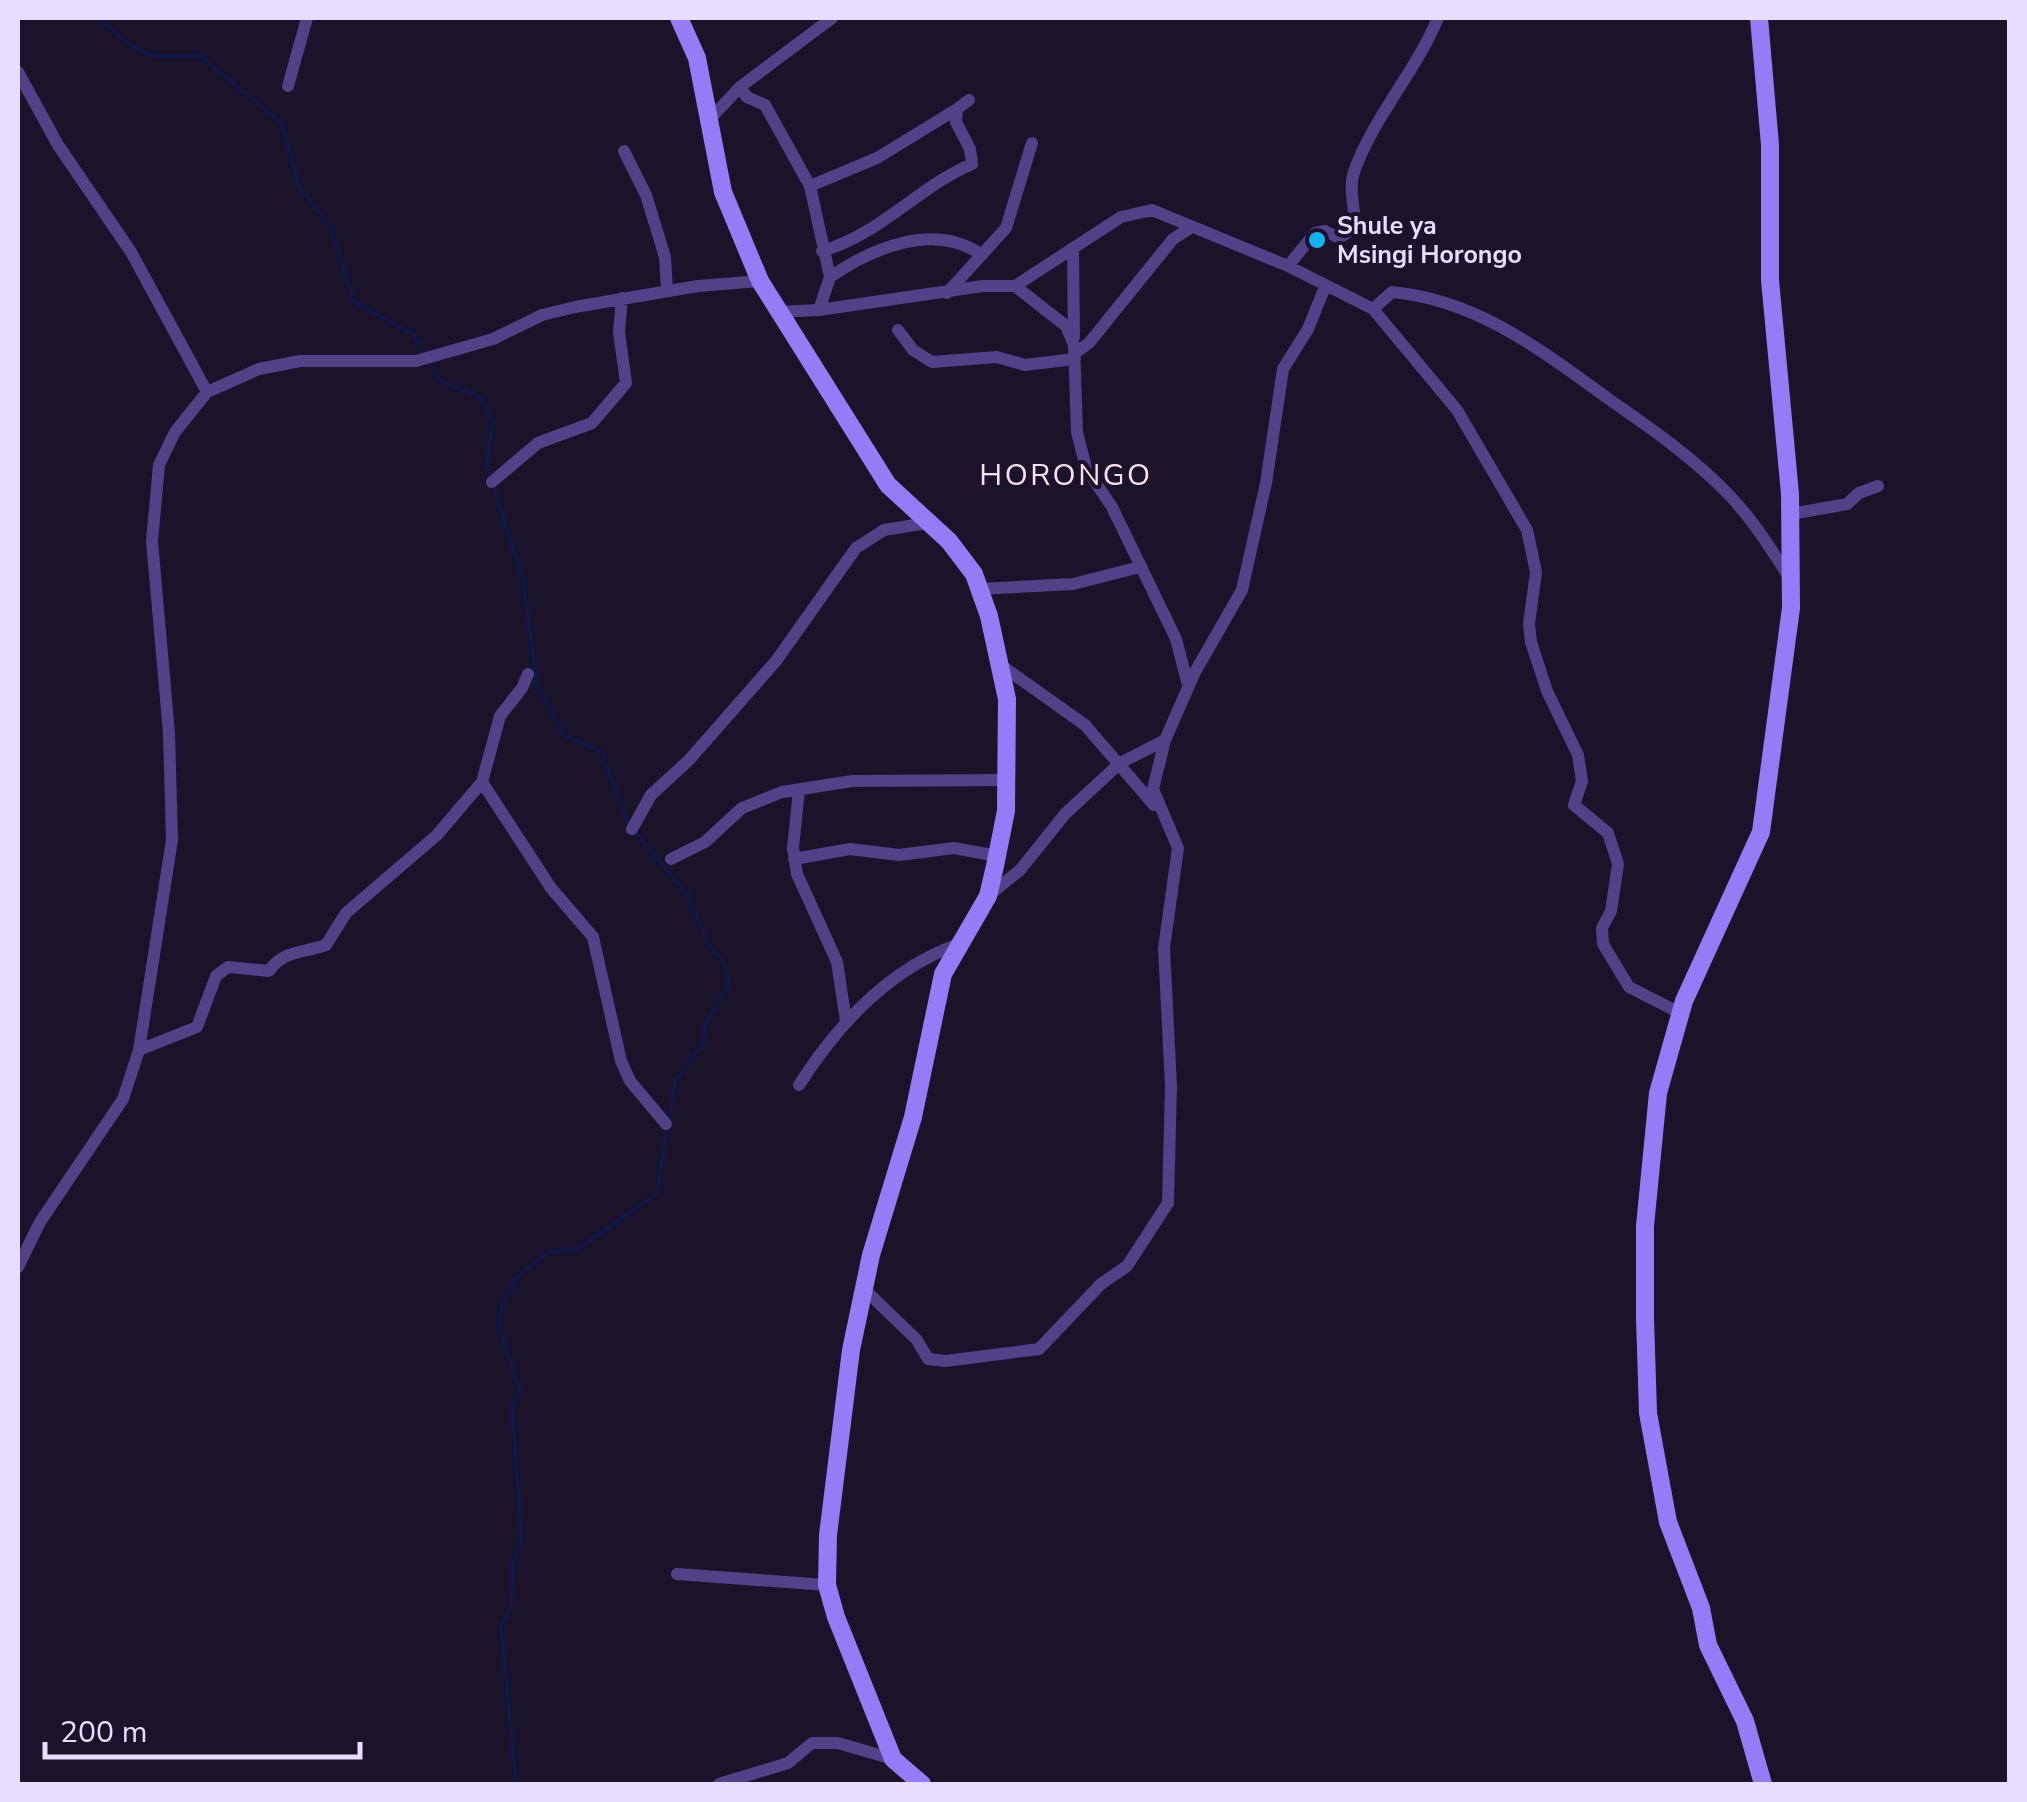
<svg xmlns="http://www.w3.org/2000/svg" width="2027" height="1802" viewBox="0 0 2027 1802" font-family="'Nunito Sans',sans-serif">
<rect width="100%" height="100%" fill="#1b132a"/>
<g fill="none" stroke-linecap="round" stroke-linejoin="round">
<path stroke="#0f1847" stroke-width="4" d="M100,18c37,36 47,42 99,37l83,69 17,62 32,42 23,74 59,32 11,19
M429,362l11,19 43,17 9,26 -5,40 4,14
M494,487l29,94 14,103 27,52 36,14 29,75
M516,1784l-15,-158c21,-25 2,-60 21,-86l-10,-132 8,-17 -21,-65 3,-20 17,-31 31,-24 28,-2 79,-56 18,-112 28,-37 2,-18 24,-43 -5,-21 -17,-20 -19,-47 -53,-63"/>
<path stroke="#514186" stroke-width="12" d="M18,72l40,73 73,107 76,140
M288,86l19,-68
M740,87l7,10 18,8 45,81 20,91 -11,33
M708,121l32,-34 92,-69
M624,151l22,44 19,62 2,34
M810,186l67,-28 80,-49
M1073,248l1,89
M822,251c59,-17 96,-64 150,-87l-2,-15 -14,-27 1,-13 12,-9
M1288,266l27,-33 10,-2 14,7 13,-8c7,-18 -6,-38 3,-61 20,-54 61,-98 83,-151
M830,277c44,-30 105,-55 152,-22
M1015,286l51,40 8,19 3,87 9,36 26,39 64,132 12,46
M947,293l59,-65 26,-85
M1373,309l19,-17c86,8 150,59 218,108 42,29 85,59 120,96 23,24 41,53 59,81
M777,312l42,-2 164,-24h32l106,-69 31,-7 136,56 85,43 84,101 70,120 9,42 -7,52 2,18 16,49 31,64 4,26 -8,24 34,28 10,31 -7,47 -9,17 1,16 26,43 51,26
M898,330l15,20 19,12 65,-5 28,8 50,-6
M1074,354l15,-11 84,-104 17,-11
M492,482l46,-39 54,-20 34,-40 -7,-51 3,-34
M1791,514l56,-10 12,-11 19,-7
M980,589l93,-5 67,-17
M1002,666l83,59 69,80
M482,782l69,106 42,49 28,124 9,20 36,43
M799,790l-6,58 4,26 40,88 9,59
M632,829l19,-34 38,-35 87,-99 80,-113 28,-18 43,-7
M671,859l34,-17 37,-34 40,-16 70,-11 155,-1
M794,859l56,-10 49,6 55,-7 43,8
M988,896l32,-26 45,-56 55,-51 45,-23 30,-68 47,-82 24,-107 17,-114 25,-40 17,-42
M139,1050l58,-23 19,-51 12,-9 41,4c14,-21 35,-18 57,-26l20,-32 91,-78 45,-53 18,-66 22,-28 6,-14
M799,1085c39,-61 91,-117 160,-141
M18,1267l22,-45 83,-123 16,-49 33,-210 -3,-107 -17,-192 7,-76 16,-33 32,-40 52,-23 41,-8h116l77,-22 49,-24 33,-8 123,-21 62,-5
M863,1288l54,52 11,19 18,2 93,-12 62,-65 26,-18 41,-63 3,-117 -7,-138 14,-100 -25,-59 12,-49
M677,1574l150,11
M719,1784l69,-21 24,-20h26l55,16"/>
<path stroke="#967bf7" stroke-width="18" d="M679,18l18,40 26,134 37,89 128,204 61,56 25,33 15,42 18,83 -1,112 -11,55 -7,30 -45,78 -30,143 -42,138 -20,95 -23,185 -1,50 9,32 57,142 29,25
M1759,18l11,127v135l20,214 1,114 -30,224 -77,169 -26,92 -13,133v92l3,95 20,109 33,86 7,37 37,76 18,63"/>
</g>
<circle fill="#16b1f1" stroke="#1b132a" stroke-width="4" cx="1317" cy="240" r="10"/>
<g text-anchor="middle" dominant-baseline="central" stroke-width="8" stroke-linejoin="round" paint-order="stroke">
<g font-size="25" font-weight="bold" fill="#e7defd" stroke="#1b132a" text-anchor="start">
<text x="1337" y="226">Shule ya<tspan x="1337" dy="29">Msingi Horongo</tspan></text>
</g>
<g font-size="30" letter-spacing="2.5" fill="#fde0ed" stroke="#1b132a">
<text x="1066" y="475">HORONGO</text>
</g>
</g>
<rect width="2027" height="1802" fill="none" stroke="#e7defd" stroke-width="40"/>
<path d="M45 1742v15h315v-15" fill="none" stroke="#e7defd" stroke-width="5"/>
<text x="60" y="1742" font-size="30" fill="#e7defd" stroke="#1b132a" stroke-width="8" paint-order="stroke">200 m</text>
</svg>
